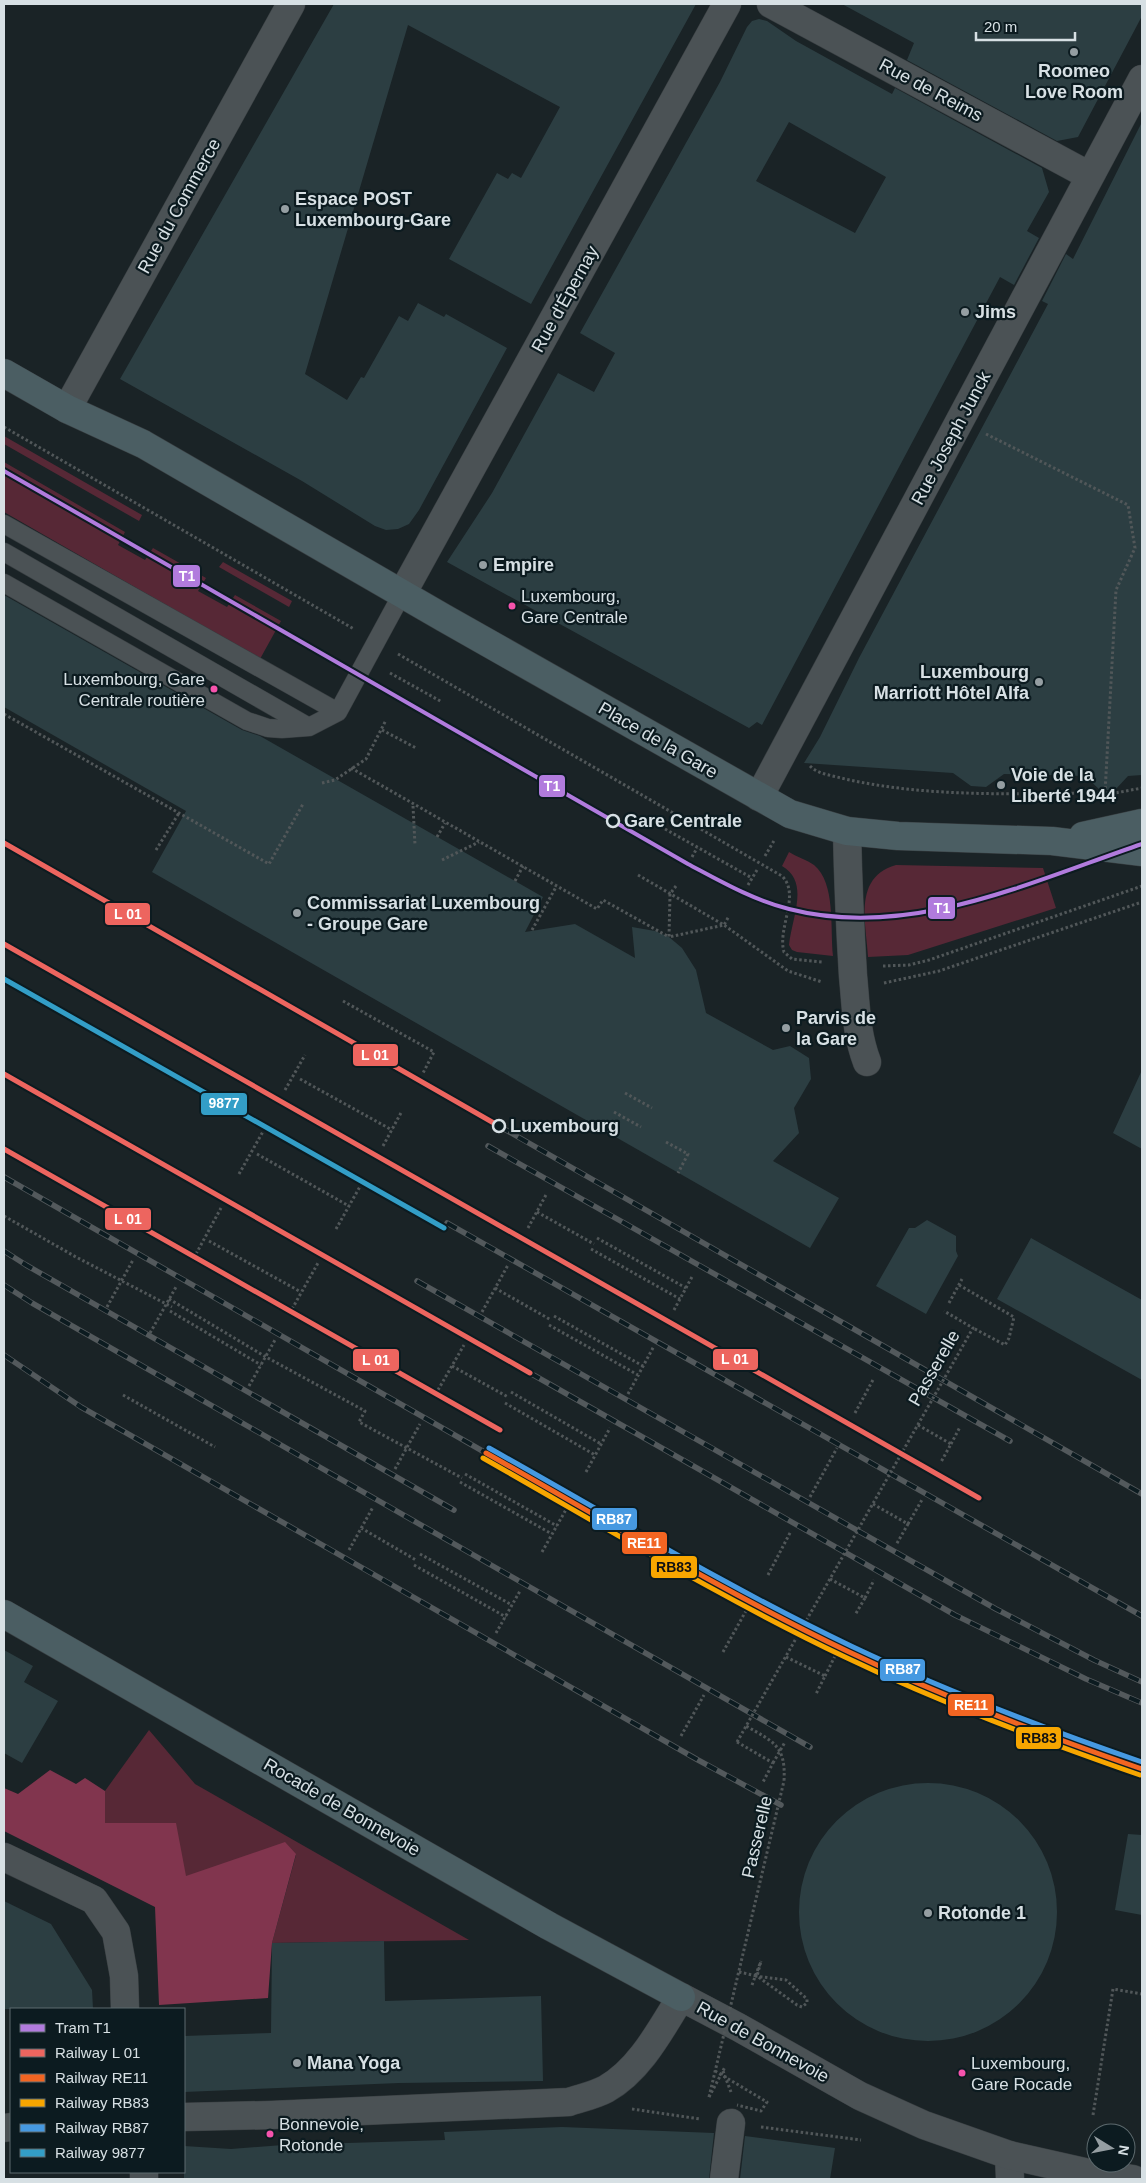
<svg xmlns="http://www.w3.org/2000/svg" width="1146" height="2183" viewBox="0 0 1146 2183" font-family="Helvetica,sans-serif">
<rect width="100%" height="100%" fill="#1a2326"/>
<path fill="#572836" d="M4,436l138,79 -3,6 -135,-77z
M4,462l121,70 -7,13 27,15 8,-12 53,30 -8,13 29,16 8,-12 46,26 -21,38 -256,-147z
M223,562l69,39 -3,6 -70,-40z
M789,852c8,5 18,8 25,13 22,18 16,64 19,91l-36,-4 -5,-2 -3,-5c3,-28 21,-63 -7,-79z
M896,865l147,3 13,40 -148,47 -40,2c-2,-34 -15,-80 28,-92z
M149,1730l46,54 274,156 -197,3 24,-88 -110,22 -81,-54v-32z"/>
<path fill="#81354e" d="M50,1770l26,14 9,-6 20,13v32h71l10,53 99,-34 11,12 -24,89 -4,55 -109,7 -4,-98 -151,-76v-43l14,6z"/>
<path fill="#2c3e42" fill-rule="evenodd" d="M334,4h362l-165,300 -82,-45 48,-86 11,6 4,-6 9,5 39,-71 -152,-82 -103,349 42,26 14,-23 3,1 35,-62 9,5 10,-18 26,14 2,-3 61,34 -88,162 -10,14 -11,5 -12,1 -11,-4 -73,-45 -182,-102z
M842,4h300v12l-64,121 -21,4 -150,-81 7,-17z
M759,19l8,2 29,20 96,53 3,-6 147,80 7,24 -22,39 12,7 -25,47 -14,-8 -238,448 -5,-3 -8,6 -302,-166 45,-69 66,-120 36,19 21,-39 -35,-20 140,-251 27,-55 5,-6zM789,122l97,55 -31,56 -99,-52z
M1142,122v653l-14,1 -13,14h-15l-15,-14 -81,-2 -18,13 -15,-1 -18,-13 -149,-10 16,-26 39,-79 189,-354 -6,-3 24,-47 7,5z
M4,595l238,135 18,6 283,161 -18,35 50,-8 60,34 -3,-31 23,4 14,6 13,11 14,22 10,43 67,37 17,-4 19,12 2,21 -17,29 5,25 -26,28 66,37 -29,50 -658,-376 34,-61 -182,-104z
M1142,1070v79l-29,-16z
M927,1220l29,16v15l2,5 -32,58 -50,-28 33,-58h6z
M1031,1238l111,62v80l-145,-81z
M4,1650l29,16 -9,16 34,19 -36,62 -18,-10z
M799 1912a129 129 0 1 1 258 0a129 129 0 1 1-258 0Z
M1128,1834l14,1v80l-27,-5z
M4,1901l47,23 41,66 1,19h-89z
M384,1941l1,60 156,-5 2,85 -144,2 -215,9v-56l87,-3 1,-90z
M562,2127l152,6 -5,46h-525v-33l47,3 52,-4 162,-5 -1,-8z
M745,2136l90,12 -5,31h-90z"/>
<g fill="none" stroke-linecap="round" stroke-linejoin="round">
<defs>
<path id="lane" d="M4,524l334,188
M4,552l305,175
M4,583l243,138 21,7 14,1 27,-2 29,-15 64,-118"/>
<path id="street" d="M771,4l319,172
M67,409l224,-405
M402,594l325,-590
M759,797l383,-718
M847,831c1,48 3,96 6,145 3,30 3,57 14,86
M4,1857l90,43 22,32 8,44 1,33
M1009,2155l1,24
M144,2172v7
M724,2179l7,-56"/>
<path id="secondary" d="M184,2117l87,-2 298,-13c12,-4 26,-7 37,-13 34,-19 55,-60 75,-92l57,30 122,69 64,29 85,30 75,17 49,7
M4,2128l7,-1"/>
<path id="primary" d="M4,373l63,36 76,35 301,174 346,196 57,17 51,5 154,5 90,11
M1083,836l59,-13
M4,1614l545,312 132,71"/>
</defs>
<use href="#lane" stroke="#383e41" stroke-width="19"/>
<use href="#street" stroke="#383e41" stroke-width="29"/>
<use href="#secondary" stroke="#383e41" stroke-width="29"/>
<use href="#primary" stroke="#383e41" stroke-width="29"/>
<path stroke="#515759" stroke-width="3" stroke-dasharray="2.5 2.5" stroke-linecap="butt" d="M4,427l350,202
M986,434l142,71 7,43 -19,42 -11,203
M398,654l384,222c19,19 -5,52 2,76l8,7 30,3
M390,673l52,29
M4,714l265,150 34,-60
M382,730l34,18
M810,766c8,8 20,9 31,12 89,21 184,15 274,15l27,-5
M351,768l246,141 6,-9 66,37
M322,783l13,-3 31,-21 20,-39
M413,806l2,39
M665,829l87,49
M437,837l8,-14
M156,850l23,-37
M765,856l10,-17
M692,857l5,-9
M442,860l37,-18
M638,875l86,50 64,46 34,11
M515,881l8,-15
M748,885l9,-15
M676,886l-6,8 -1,43 55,-12 5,-9
M532,930l24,-43
M883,966l26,-1 20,-5 213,-74
M884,983l55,-12 203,-69
M343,1001l91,51 -11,21
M300,1079l92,51
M285,1090l20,-35
M625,1093l27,15
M614,1112l27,15
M666,1142l22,12 -10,19
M383,1146l19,-35
M257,1154l92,52
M239,1174l26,-46
M537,1212l57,32
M4,1216l72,41 96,50
M528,1228l19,-35
M336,1229l26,-46
M597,1238l89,50
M209,1241l92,51
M591,1249l89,50
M196,1254l25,-46
M959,1285l55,32 -5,21 -4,7 -32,-17
M495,1288l56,32
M169,1299l97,58 99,54 -6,11 103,56
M949,1303l13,-24
M107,1307l26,-47
M292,1309l26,-46
M674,1310l19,-35
M170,1311l91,54
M482,1312l26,-47
M554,1316l89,50
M549,1325l89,50
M150,1333l26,-46
M452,1366l56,31
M249,1386l26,-46
M438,1390l26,-45
M511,1392l90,52
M628,1394l26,-48
M123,1395l92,52
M505,1403l90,52
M855,1413l19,-35
M918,1425l33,19 -10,18
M951,1444l9,-17
M395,1469l25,-45
M586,1472l24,-44
M465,1474l92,52
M460,1482l92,52
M810,1497l27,-49
M873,1504l35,20 -12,21
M908,1524l15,-26
M361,1528l55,32
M349,1550l24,-43
M542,1552l26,-46
M420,1554l92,51
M414,1565l92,52
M768,1575l23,-44
M830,1579l35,19 -10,17
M865,1598l9,-18
M496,1633l24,-42
M723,1652l24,-43
M786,1657l39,19 -9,18
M825,1676l11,-22
M681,1736l23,-41
M737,1742l36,21 -10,19
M773,1763l12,-21
M755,1976l31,4 21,19v4l-5,4 -5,-2 -40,-29
M752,1985l9,-24
M723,2071l8,21
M709,2097l16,-30
M632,2109l68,10
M1093,2115l20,-126 29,5
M761,2127l100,13"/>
<use href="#lane" stroke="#4b5255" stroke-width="18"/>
<use href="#street" stroke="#4b5255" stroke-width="28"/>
<use href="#secondary" stroke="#4b5255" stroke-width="28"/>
<use href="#primary" stroke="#4b5e63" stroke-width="28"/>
<defs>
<path id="rail" d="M499,1126l643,368
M488,1146l522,295
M4,1177l482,276
M447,1223l695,393
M4,1251l22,14 428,245
M417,1281l579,328 98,51 48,22
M4,1285l28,18 778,444
M4,1355l77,52 617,353 83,45
M530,1373l425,242 131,64 56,24"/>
</defs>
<use href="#rail" stroke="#53595c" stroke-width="5.5"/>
<use href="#rail" stroke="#0c1b20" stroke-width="4" stroke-dasharray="11" stroke-linecap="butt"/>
<path stroke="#515759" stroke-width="3" stroke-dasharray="2.5 2.5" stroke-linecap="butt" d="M737,1742l236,-414 -29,-17
M739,1972l18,4 4,-15
M715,2071l52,31 -6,9 -24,-6
M709,2097l75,-316c2,-35 -10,-39 -38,-55"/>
<defs>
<path id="rail-1" d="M4,843l495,283
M4,944l975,554
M4,1074l526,299
M4,1149l496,281"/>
<path id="rail-2" d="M486,1453c119,67 238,139 361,198 96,46 195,83 295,118"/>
<path id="rail-3" d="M483,1458c120,68 238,140 362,199 96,46 195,83 295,118"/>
<path id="rail-4" d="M489,1448c120,67 238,139 362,198 95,45 192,82 291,116"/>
<path id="rail-5" d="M4,979l440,249"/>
</defs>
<use href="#rail-1" stroke="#0c1b20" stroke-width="9"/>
<use href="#rail-2" stroke="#0c1b20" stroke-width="9"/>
<use href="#rail-3" stroke="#0c1b20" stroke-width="9"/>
<use href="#rail-4" stroke="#0c1b20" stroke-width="9"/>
<use href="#rail-5" stroke="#0c1b20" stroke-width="9"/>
<use href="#rail-1" stroke="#ed655f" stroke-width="5"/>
<use href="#rail-2" stroke="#f26522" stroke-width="5"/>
<use href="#rail-3" stroke="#f7a600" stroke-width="5"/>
<use href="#rail-4" stroke="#4699e1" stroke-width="5"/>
<use href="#rail-5" stroke="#339ec7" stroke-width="5"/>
<defs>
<path id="tram-1" d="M4,471l684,393c32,17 65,36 101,45 120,31 241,-27 353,-65"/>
</defs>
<use href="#tram-1" stroke="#0c1b20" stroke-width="8"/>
<use href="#tram-1" stroke="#b17bdd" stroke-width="4"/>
</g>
<g fill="#959ea2" stroke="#0c1b20" stroke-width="2">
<circle cx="1074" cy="52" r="5"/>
<circle cx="285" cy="209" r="5"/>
<circle cx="965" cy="312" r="5"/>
<circle cx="483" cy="565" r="5"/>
<circle cx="1039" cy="682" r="5"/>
<circle cx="1001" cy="785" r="5"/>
<circle cx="297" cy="913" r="5"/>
<circle cx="786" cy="1028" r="5"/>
<circle cx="928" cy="1913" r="5"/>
<circle cx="297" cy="2063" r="5"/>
</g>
<g fill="#f653ac" stroke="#0c1b20" stroke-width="2">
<circle cx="512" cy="606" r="4.5"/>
<circle cx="214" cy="689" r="4.5"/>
<circle cx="962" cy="2073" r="4.5"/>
<circle cx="270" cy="2134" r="4.5"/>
</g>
<g fill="#0c1b20" stroke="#d7e0e4" stroke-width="2.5">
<circle cx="613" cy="821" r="6"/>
<circle cx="499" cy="1126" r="6"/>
</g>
<g text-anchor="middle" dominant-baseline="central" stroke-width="4.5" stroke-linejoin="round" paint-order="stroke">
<g font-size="17" fill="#d7e0e4" stroke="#0c1b20" text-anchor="start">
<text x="521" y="596">Luxembourg,<tspan x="521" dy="21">Gare Centrale</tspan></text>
<text x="205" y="679" text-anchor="end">Luxembourg, Gare<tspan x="205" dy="21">Centrale routière</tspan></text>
<text x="971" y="2063">Luxembourg,<tspan x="971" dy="21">Gare Rocade</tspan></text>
<text x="279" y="2124">Bonnevoie,<tspan x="279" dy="21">Rotonde</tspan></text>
</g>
<g font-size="18" font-weight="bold" fill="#d7e0e4" stroke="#0c1b20" text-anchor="start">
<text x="1074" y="71" text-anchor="middle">Roomeo<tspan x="1074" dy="21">Love Room</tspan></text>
<text x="295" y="199">Espace POST<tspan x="295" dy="21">Luxembourg-Gare</tspan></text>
<text x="975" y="312">Jims</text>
<text x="493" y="565">Empire</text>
<text x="1029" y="672" text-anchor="end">Luxembourg<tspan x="1029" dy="21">Marriott Hôtel Alfa</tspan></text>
<text x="1011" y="775">Voie de la<tspan x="1011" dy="21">Liberté 1944</tspan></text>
<text x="307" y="903">Commissariat Luxembourg<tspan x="307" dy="21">- Groupe Gare</tspan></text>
<text x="796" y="1018">Parvis de<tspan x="796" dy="21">la Gare</tspan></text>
<text x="938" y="1913">Rotonde 1</text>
<text x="307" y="2063">Mana Yoga</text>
</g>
<g font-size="18" fill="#d7e0e4" stroke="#0c1b20">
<text transform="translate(931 90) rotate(28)">Rue de Reims</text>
<text transform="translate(179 206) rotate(-61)">Rue du Commerce</text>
<text transform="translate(565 299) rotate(-61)">Rue d'Épernay</text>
<text transform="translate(951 438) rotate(-62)">Rue Joseph Junck</text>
<text transform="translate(658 740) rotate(30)">Place de la Gare</text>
<text transform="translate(934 1368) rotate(-60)">Passerelle</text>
<text transform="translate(342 1807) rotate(30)">Rocade de Bonnevoie</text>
<text transform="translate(757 1837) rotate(-77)">Passerelle</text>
<text transform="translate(763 2042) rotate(29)">Rue de Bonnevoie</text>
</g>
<g font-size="18" font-weight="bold" fill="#d7e0e4" stroke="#0c1b20" text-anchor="start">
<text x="624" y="821">Gare Centrale</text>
<text x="510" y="1126">Luxembourg</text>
</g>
</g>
<g stroke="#0c1b20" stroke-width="2">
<rect x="172" y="564" width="29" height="24" rx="5" fill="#b17bdd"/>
<rect x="538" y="774" width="28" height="24" rx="5" fill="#b17bdd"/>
<rect x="927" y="896" width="29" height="24" rx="5" fill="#b17bdd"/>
<rect x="104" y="902" width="47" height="24" rx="5" fill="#ed655f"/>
<rect x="352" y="1043" width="47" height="24" rx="5" fill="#ed655f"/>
<rect x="200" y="1092" width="48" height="24" rx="5" fill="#339ec7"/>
<rect x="104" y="1207" width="48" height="24" rx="5" fill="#ed655f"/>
<rect x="712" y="1348" width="47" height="23" rx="5" fill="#ed655f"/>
<rect x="352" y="1348" width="48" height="24" rx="5" fill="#ed655f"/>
<rect x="591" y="1507" width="47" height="24" rx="5" fill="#4699e1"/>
<rect x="621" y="1531" width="47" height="24" rx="5" fill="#f26522"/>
<rect x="650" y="1555" width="48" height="24" rx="5" fill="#f7a600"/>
<rect x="879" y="1658" width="47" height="24" rx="5" fill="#4699e1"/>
<rect x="947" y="1693" width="48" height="24" rx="5" fill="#f26522"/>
<rect x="1015" y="1726" width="47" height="24" rx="5" fill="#f7a600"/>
</g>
<g font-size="14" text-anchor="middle" font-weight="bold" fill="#fff">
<text x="187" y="581">T1</text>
<text x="552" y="791">T1</text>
<text x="942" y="913">T1</text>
<text x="128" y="919">L 01</text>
<text x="375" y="1060">L 01</text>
<text x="224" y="1108">9877</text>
<text x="128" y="1224">L 01</text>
<text x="735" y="1364">L 01</text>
<text x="376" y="1365">L 01</text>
<text x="614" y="1524">RB87</text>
<text x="644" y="1548">RE11</text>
<text x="903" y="1674">RB87</text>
<text x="971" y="1710">RE11</text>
</g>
<g font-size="14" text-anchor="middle" font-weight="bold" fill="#111">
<text x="674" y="1572">RB83</text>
<text x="1039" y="1743">RB83</text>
</g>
<rect width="1146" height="2183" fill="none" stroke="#d7e0e4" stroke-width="10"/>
<rect x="10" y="2008" width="175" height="165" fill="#0c1b20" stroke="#5d6a6e"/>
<rect x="20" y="2024" width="25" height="8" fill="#b17bdd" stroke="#5d6a6e"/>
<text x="55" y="2033" font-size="15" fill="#d7e0e4">Tram T1</text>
<rect x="20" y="2049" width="25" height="8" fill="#ed655f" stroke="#5d6a6e"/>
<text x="55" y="2058" font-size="15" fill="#d7e0e4">Railway L 01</text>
<rect x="20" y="2074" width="25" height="8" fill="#f26522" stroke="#5d6a6e"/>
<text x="55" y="2083" font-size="15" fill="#d7e0e4">Railway RE11</text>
<rect x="20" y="2099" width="25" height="8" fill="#f7a600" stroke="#5d6a6e"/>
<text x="55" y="2108" font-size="15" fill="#d7e0e4">Railway RB83</text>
<rect x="20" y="2124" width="25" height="8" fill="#4699e1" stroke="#5d6a6e"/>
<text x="55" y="2133" font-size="15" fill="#d7e0e4">Railway RB87</text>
<rect x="20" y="2149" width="25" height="8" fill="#339ec7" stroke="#5d6a6e"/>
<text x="55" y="2158" font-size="15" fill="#d7e0e4">Railway 9877</text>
<g transform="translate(1111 2148) rotate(100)"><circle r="24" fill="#0c1b20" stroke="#5d6a6e"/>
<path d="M0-4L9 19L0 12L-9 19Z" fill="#959ea2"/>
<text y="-8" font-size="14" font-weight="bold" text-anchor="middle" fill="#d7e0e4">N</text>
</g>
<path d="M976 32v8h99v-8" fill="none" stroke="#d7e0e4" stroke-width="2.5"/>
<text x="984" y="32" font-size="15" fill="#d7e0e4" stroke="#0c1b20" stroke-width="4" paint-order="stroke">20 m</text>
</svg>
